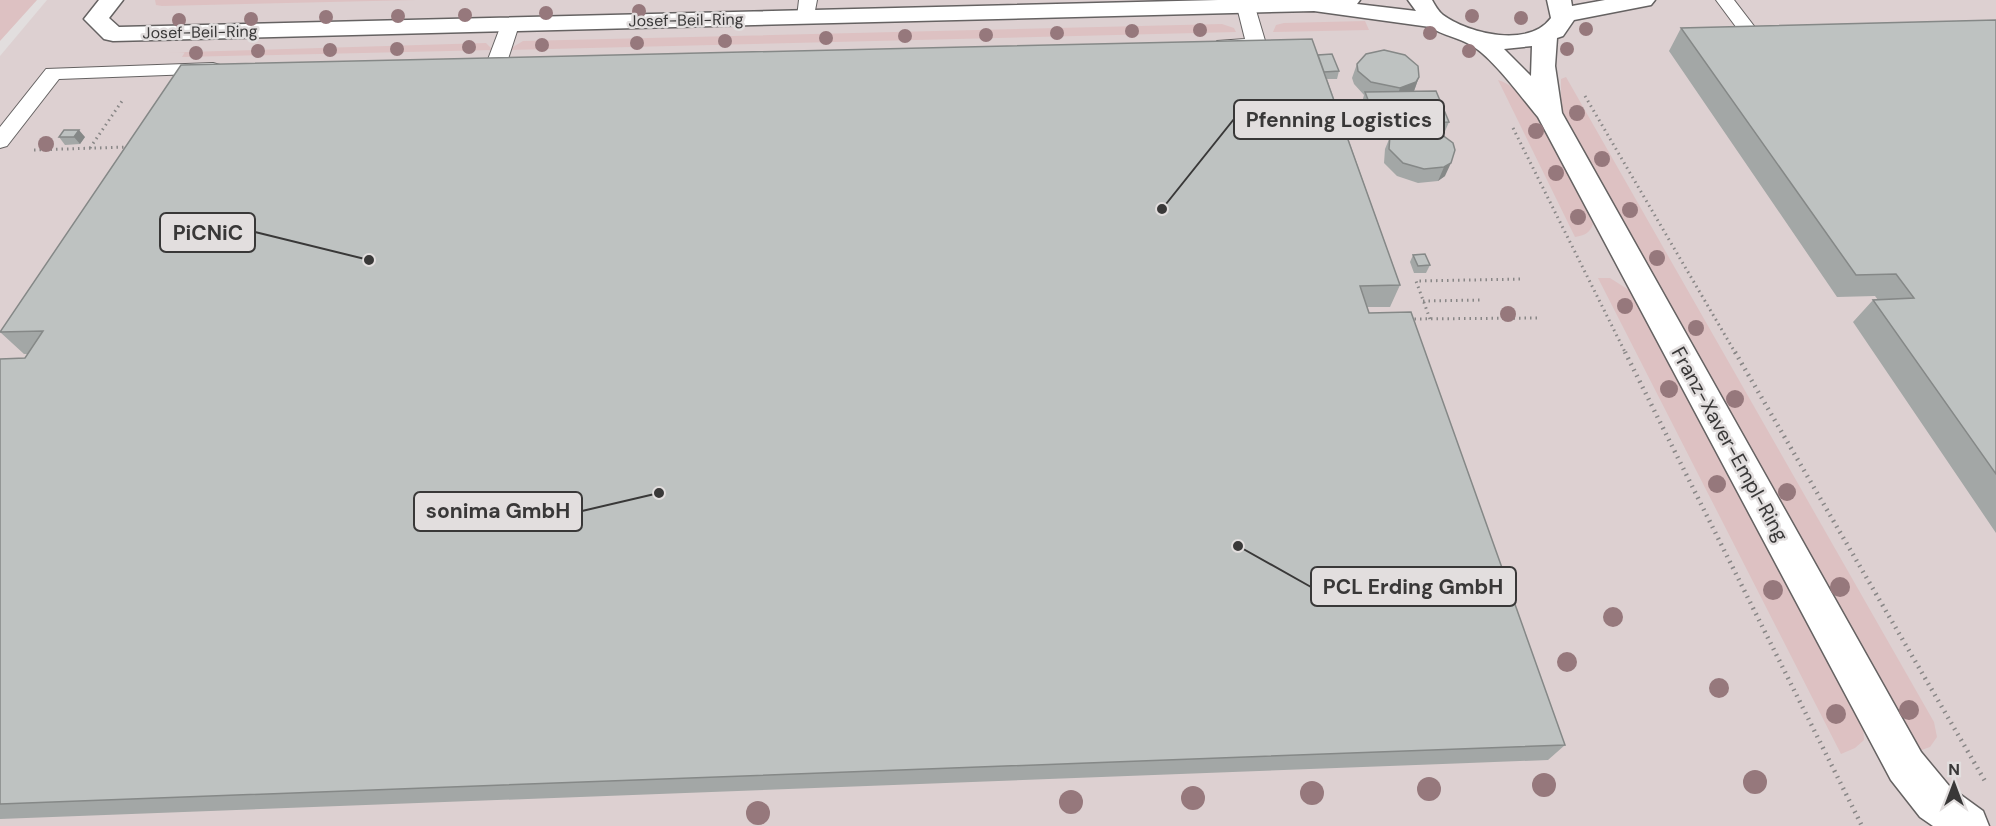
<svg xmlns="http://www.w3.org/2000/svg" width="1996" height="826" viewBox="0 0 1996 826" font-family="'DM Sans',sans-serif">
<rect width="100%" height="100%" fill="#e2dede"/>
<path fill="#ddd0d1" d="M47,0h1949v826h-1996v-770z"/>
<path fill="#ddc1c2" d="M0,0h37l-37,41z
M155,0h261l-254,6 -6,-1z
M1365,21l4,9 -96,2 3,-7 8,-2z
M1222,24l12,4 2,4 -728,18 15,-9z
M486,43l7,7 -311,7 3,-5 -33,1z
M1566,77l368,645 3,15 -7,10 -14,5 -347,-628 -8,-16v-29z
M1498,80c41,12 76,106 95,144 -3,9 -8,11 -18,13z
M1598,278h12l22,14 231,434 1,14 -9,8 -14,6z"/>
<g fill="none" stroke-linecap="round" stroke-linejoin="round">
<defs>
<path id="service" d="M799,0h18l-4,21 -7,2 -9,-6z
M1716,0h18l30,39 -2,4h-14z
M1246,1l9,6 11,37 -10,6 -39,-1 -3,-4 3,-4 28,-2 -8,-32z
M510,19l9,6 -12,37 -10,6 -7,-2 -3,-4 14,-37z
M213,63l7,2 3,4 -3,4 -161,6 -52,67 -7,2v-21l46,-58z"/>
<path id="minor" d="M99,0h24l-14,18 10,9 1099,-27h142l-3,4 59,7 -8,-11h24c3,5 6,11 11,15 26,19 86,33 108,3l-4,-18h24l1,6 33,-6h50l-4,5 -77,15 -11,16 -6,2 -2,28 7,47 359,639 29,35 33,24 6,15h-56l-13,-9 -29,-37 -353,-663c-17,-20 -47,-62 -69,-73 -12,-7 -25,-8 -39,-17l-116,-16 -1201,30 -9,-2 -20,-20zM1532,46l-1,30 -27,-27z"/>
</defs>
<use href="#service" stroke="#656262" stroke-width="2"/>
<use href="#minor" stroke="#656262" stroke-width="3"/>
<path stroke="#898787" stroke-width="3" stroke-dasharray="1.5 4" stroke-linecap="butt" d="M1585,96l151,258
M1513,128l113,226
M90,148l32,-47
M34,150l94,-3
M1423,301l59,-1
M1409,319l131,-1
M1430,319l-14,-38 108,-2"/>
<path stroke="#898787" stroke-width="4.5" stroke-dasharray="1.5 5" stroke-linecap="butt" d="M1625,352l237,474
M1735,352l250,429"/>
<use href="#service" fill="#fff" fill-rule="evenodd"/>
<use href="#minor" fill="#fff" fill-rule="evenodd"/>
</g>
<g fill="#96787c">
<circle cx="639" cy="11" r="7"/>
<circle cx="546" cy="13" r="7"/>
<circle cx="465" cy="15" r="7"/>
<circle cx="398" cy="16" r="7"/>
<circle cx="1472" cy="16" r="7"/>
<circle cx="326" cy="17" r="7"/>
<circle cx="1521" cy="18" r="7"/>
<circle cx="251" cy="19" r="7"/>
<circle cx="179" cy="20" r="7"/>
<circle cx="1586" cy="29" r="7"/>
<circle cx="1200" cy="30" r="7"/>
<circle cx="1132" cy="31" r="7"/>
<circle cx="1057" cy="33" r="7"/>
<circle cx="1430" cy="33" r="7"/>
<circle cx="986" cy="35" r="7"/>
<circle cx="905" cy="36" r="7"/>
<circle cx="826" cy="38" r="7"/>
<circle cx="725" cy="41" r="7"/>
<circle cx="637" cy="43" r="7"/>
<circle cx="542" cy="45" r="7"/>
<circle cx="469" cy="47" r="7"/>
<circle cx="397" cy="49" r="7"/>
<circle cx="1567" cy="49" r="7"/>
<circle cx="330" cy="50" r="7"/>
<circle cx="258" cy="51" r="7"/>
<circle cx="1469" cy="51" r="7"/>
<circle cx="196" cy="53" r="7"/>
<circle cx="1577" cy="113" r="8"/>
<circle cx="1536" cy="131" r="8"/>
<circle cx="46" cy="144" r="8"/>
<circle cx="1602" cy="159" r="8"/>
<circle cx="1556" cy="173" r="8"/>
<circle cx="1630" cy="210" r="8"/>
<circle cx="1578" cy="217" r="8"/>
<circle cx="1657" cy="258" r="8"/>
<circle cx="1625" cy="306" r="8"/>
<circle cx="1508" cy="314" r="8"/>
<circle cx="1696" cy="328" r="8"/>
<circle cx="1669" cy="389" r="9"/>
<circle cx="1735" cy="399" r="9"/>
<circle cx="1717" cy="484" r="9"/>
<circle cx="1787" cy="492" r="9"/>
<circle cx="1840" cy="587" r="10"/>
<circle cx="1773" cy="590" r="10"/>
<circle cx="1613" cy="617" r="10"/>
<circle cx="1567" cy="662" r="10"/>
<circle cx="1719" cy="688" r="10"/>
<circle cx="1909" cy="710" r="10"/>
<circle cx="1836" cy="714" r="10"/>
<circle cx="1755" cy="782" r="12"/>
<circle cx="1544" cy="785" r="12"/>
<circle cx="1429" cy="789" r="12"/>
<circle cx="1312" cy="793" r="12"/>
<circle cx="1193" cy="798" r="12"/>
<circle cx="1071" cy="802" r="12"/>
<circle cx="758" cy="813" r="12"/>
</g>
<path fill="#a3a7a6" d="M1996,20v513l-143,-211 20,-22h5l-3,-4 -38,1 -168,-246 12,-23z
M1318,55l21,16 -2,8h-10l73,206 -10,22h-23l198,438 -17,15 -1548,59v-460l25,-1 3,-4h-4l-24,-22z
M1357,64l62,13 -5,14 35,31 -6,14 2,40 -7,5 -20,2 -21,-7 -13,-13 1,-14 5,-12h-18l-11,-31 3,-11 -10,-11 -2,-6z
M64,130l21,7 -5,7 -15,1 -6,-8z
M1413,255l17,10 -4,8h-12l-4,-11z"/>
<path fill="#858887" d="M1419,77l-5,14 -19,11 5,-14z
M79,130l6,7 -5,7 -6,-7z
M1451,163l-6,13 -7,5 6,-14z"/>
<path fill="#bec2c1" stroke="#858887" stroke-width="1.5" d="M1996,20v454l-123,-174 41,-2 -18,-24 -40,1 -175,-247z
M1312,39l88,246 -40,1 9,27 42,-1 154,433 -1565,59v-445l25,-1 18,-27 -43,1 181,-267z
M1384,50l21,5 13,11 1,11 -3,5 -16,6 -29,-6 -13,-11 -1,-7 9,-10z
M1332,54l7,17 -15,1 -6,-17z
M1436,91l13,31 -72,1 -12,-31z
M1416,126l22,6 15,11 2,7 -4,13 -7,4 -20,2 -21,-6 -14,-14 1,-14 6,-5z
M64,130h15l-5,7h-15z
M1425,254l5,11 -12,1 -5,-11z"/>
<g text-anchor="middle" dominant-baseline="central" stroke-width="5" stroke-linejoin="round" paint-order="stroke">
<g font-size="16" fill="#393838" stroke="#e2dede">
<text transform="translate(686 20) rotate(-1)">Josef-Beil-Ring</text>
<text transform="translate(200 32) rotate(-1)">Josef-Beil-Ring</text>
</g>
<g font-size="20" fill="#393838" stroke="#e2dede">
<text transform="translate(1730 444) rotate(61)">Franz-Xaver-Empl-Ring</text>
</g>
</g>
<path fill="none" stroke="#393838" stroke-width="2" d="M1162 209L1234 119M369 260L255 232M659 493L582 511M1238 546L1311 587"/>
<g fill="#393838" stroke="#e2dede" stroke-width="2">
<circle cx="1162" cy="209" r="6"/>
<circle cx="369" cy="260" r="6"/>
<circle cx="659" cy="493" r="6"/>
<circle cx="1238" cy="546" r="6"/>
</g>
<g fill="#e2dede" stroke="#393838" stroke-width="2">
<rect x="1234" y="100" width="210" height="39" rx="6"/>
<rect x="160" y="213" width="95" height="39" rx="6"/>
<rect x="414" y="492" width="168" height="39" rx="6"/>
<rect x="1311" y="567" width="205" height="39" rx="6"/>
</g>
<g font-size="21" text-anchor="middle" font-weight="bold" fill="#393838">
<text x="1339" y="127">Pfenning Logistics</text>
<text x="208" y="240">PiCNiC</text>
<text x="498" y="518">sonima GmbH</text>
<text x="1413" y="594">PCL Erding GmbH</text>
</g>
<g transform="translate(1954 784)" stroke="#e2dede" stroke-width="4.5" paint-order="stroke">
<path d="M0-4.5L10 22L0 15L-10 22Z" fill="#393838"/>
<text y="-9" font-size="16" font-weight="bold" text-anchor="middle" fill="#393838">N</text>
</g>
</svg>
